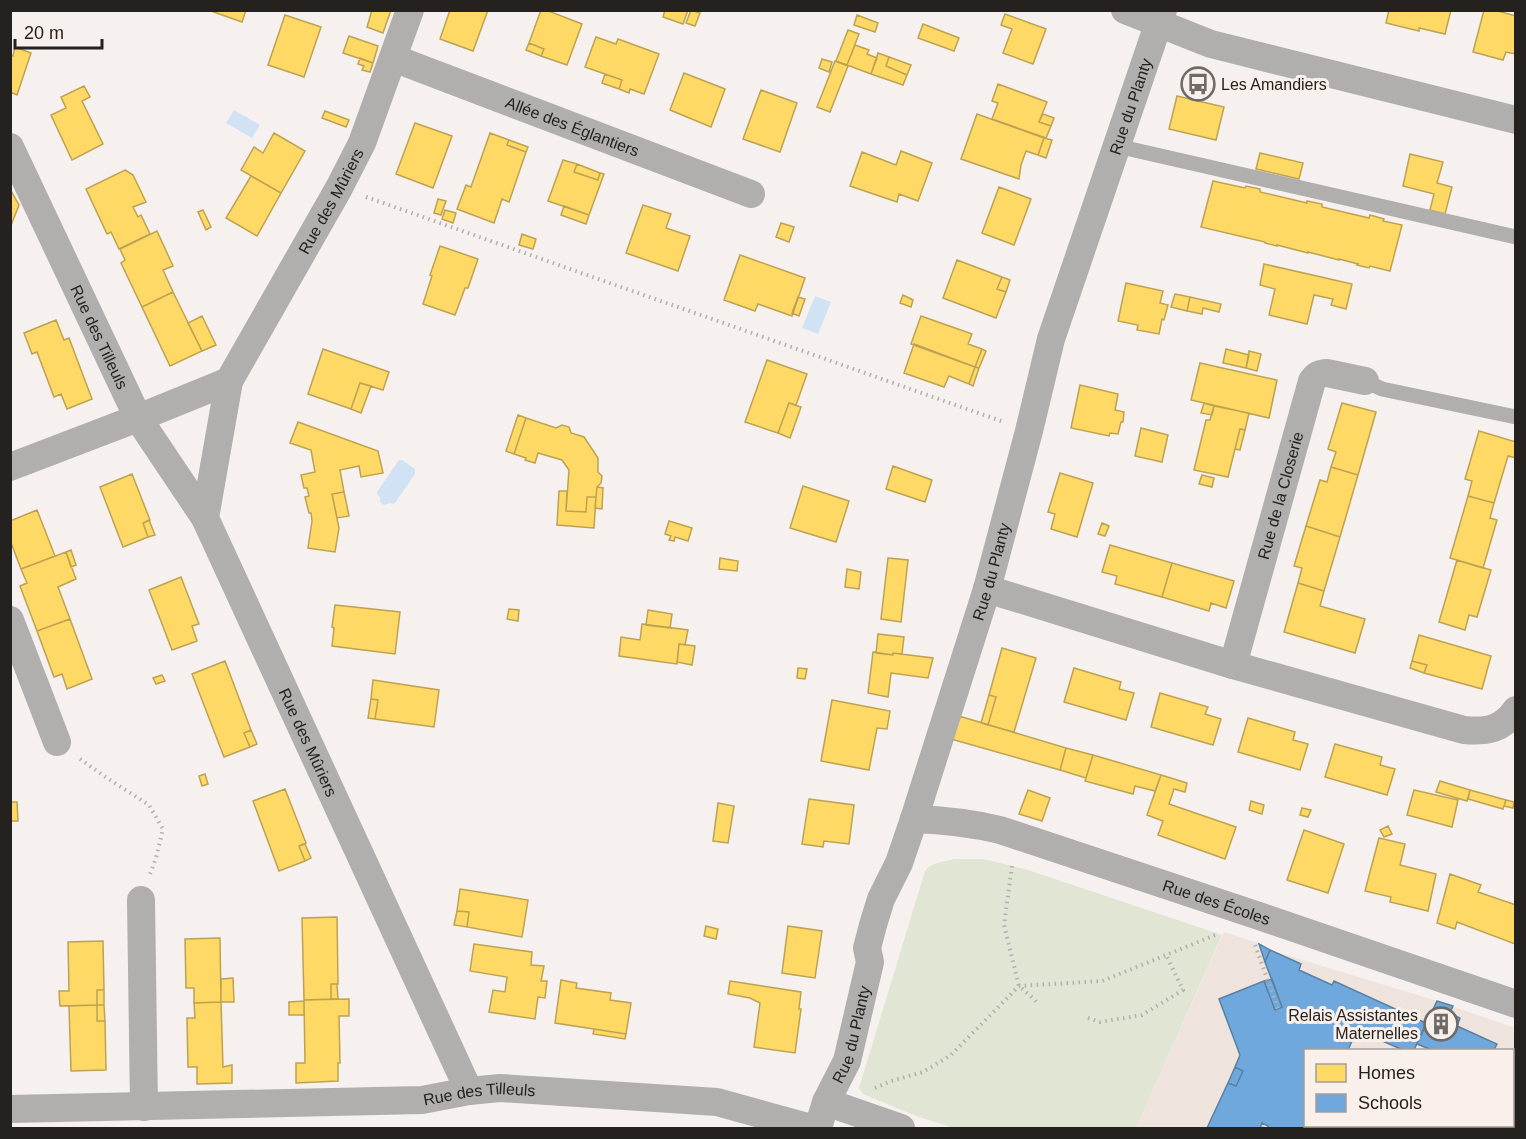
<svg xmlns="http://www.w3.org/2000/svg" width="1526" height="1139" viewBox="0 0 1526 1139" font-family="Helvetica,sans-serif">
<rect width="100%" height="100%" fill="#f6f1ee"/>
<path fill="#efe4dd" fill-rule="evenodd" d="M1224,932l31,10 15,8 167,51 78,27v100h-379zM1306,1050h206v76h-206z"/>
<path fill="#e1e5d4" d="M954,859h29l45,11 194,65 -86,193h-182l-38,-12 -53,-22 -4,-6 66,-217c7,-9 18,-9 29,-12z"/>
<path fill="#d2e2f5" d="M234,110l26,15 -8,13 -26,-15z
M815,296l16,6 -13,32 -16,-6z
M399,460h3l13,9v5l-20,29 -2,1 -3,-1 -6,2c-4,-2 -4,-4 -4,-8l-3,-3v-2z"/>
<path fill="#ffd966" stroke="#bda251" stroke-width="1.5" d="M208,10h38l-4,12z
M372,10h19l-8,23 -16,-6z
M450,10h38l-15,41 -33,-12z
M541,10h5l36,14 -15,41 -26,-9 3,-7 -15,-6z
M665,10h23l-5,14 -20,-7z
M691,10l9,3 -5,13 -9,-3z
M1389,10h62l-6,24 -26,-6v3l-33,-8z
M1484,10h10l22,6v38l-10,-2 -3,8 -30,-8z
M1005,14l41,15 -13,35 -30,-11 9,-24 -11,-4z
M285,15l36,12 -17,50 -36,-12z
M857,15l21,8 -3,9 -21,-7z
M923,24l36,14 -5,13 -36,-13z
M848,30l11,4 -12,31 -11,-4z
M349,36l29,10 -5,17 -30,-10z
M596,37l20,7 2,-5 41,15 -15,40 -14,-5 -1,4 -10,-4 3,-9 -37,-13z
M529,43l15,6 -3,7 -15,-6z
M855,45l14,5 -2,4 10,4 -6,16 -24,-9z
M15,47l16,6 -14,42 -7,-3v-36h3z
M878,53l11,4 -3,9 21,9 -4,10 -32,-11z
M889,57l22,8 -4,10 -21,-9z
M360,58l13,5 -3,9 -8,-2 2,-4 -6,-2z
M822,59l10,3 -3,10 -10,-4z
M835,61l13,5 -18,46 -13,-5z
M684,73l41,16 -14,38 -41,-17z
M605,74l17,6 -3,9 -17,-6z
M998,84l49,18 -8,20 12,4 -5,12 -54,-19 6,-16 -6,-2z
M84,86l6,11 -8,4 21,43 -31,16 -21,-45 15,-7 -5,-11z
M761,90l36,13 -17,49 -37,-13z
M1177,96l47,11 -8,33 -47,-11z
M325,111l24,9 -3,7 -24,-9z
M977,114l67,24 -6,17 -12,-4 -5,14 -2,14 -58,-20z
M1043,114l11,4 -3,8 -12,-4z
M415,123l37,13 -19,52 -37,-14z
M274,133l31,18 -24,42 -40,-23 13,-23 9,6z
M490,133l19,7 -2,5 19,7 -17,50 -7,-3 -8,24 -37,-14 9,-24 5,2z
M1044,138l8,2 -6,18 -8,-3z
M509,140l19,7 -2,5 -19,-7z
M901,151l31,12 -14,38 -19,-7 -2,8 -47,-16 12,-34 34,13z
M1260,153l43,10 -4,16 -43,-10z
M1410,154l33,8 -6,21 15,4 -7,27 -15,-4 4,-16 -31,-8z
M563,160l14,4 -3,8 24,8 2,-7 4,1 -15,41 -41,-14z
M577,164l23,9 -2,7 -24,-8z
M125,170l8,5 13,27 -13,5 5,10 3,-2 9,19 -31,15 -8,-17 -4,2 -21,-45z
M251,176l30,17 -24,43 -31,-18z
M1213,181l32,7 1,-2 14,3v3l47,11v-2l15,3v3l47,11 1,-3 14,4 -1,2 19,4 -12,46 -20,-5 -1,2 -12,-3 1,-1 -19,-5v1l-31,-8v1l-31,-8v1l-12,-3v-1l-64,-15z
M999,187l32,12 -17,46 -32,-12z
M10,189l9,16 -9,23z
M438,199l8,2 -5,14 -7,-2z
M643,205l28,9 -5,14 24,8 -12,35 -52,-18z
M564,206l25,9 -3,9 -25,-9z
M203,210l8,17 -5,3 -8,-18z
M445,210l11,3 -3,10 -11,-4z
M781,223l13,4 -5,15 -13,-5z
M157,231l16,35 -10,4 10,22 -31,15 -21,-44 4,-3 -5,-11z
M522,234l14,5 -3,10 -14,-4z
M440,246l38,13 -10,29h-3l-10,27 -32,-11 9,-28 -2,-1z
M740,255l65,23 -13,38 -34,-12 -3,7 -31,-11z
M957,260l45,17 -5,12 9,3 -10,26 -53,-20z
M1264,264l88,20 -6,25 -15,-4 2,-6 -19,-4 -7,29 -38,-9 6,-26 -15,-4z
M1002,277l8,3 -4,12 -9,-3z
M1126,283l37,8 -3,12 8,2 -4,15 -2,-1 -3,15 -22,-4 1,-5 -20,-4z
M173,292l29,59 -32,15 -28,-59z
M1175,294l15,3 -3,14 -16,-4z
M903,295l10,5 -2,7 -11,-4z
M798,297l7,2 -6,17 -7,-3z
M1190,297l31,7 -2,8 -16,-4 -1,6 -15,-3z
M202,316l14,29 -14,6 -14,-28z
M921,316l51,18 -4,10 14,5 -7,18 -64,-23z
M56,320l8,20 5,-2 23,61 -25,10 -6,-15 -7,3 -17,-45 -5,2 -8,-21z
M914,344l61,23 -6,17 -20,-8 -5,11 -40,-14z
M323,349l66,23 -6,18 -23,-7 -9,26 -43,-15z
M982,349l4,2 -7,17 -4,-1z
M1226,349l23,6 -3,13 -23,-5z
M1249,351l12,3 -4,17 -11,-3z
M767,360l40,14 -11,31 -7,-2 -11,30 -33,-11z
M1200,363l77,17 -8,38 -78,-18z
M975,367l4,1 -6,18 -4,-2z
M360,383l11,3 -10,27 -10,-4z
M1080,385l38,9 -3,16 9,2 -1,10h-2l-3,12 -8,-1 -1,3 -38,-8z
M789,403l12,4 -11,31 -12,-5z
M1204,403l10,3 -2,9 -11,-2z
M1342,403l34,9 -18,63 -27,-8 5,-15 -8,-3z
M1214,406l35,7 -4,17 -5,-1 -12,48 -34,-7 12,-50h4z
M518,415l8,3 -12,36 -8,-3z
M526,418l30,10 6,-3 7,2 2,6 13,4 14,21v14l4,4 -1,7 -4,4 -1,10h-9l-1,15 -20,-1 3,-41 -7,-10 -24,-7 -3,10 -10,-3 1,-2 -12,-4z
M298,422l80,29 5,22 -22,4 -2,-11 -19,4 4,22 -12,2 7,34 -4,24 -27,-4 4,-27 -1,-8h-2l-4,-16 4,-1 -2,-8h-3l-3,-13 14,-3 -4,-22 -21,-7z
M1141,428l27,7 -6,27 -27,-6z
M1240,429l5,1 -5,20 -5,-1z
M1479,431l37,11v16l-8,-2 -14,47 -26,-7 4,-15 -7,-2z
M893,466l39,14 -7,22 -39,-13z
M1331,467l27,8 -18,62 -34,-11 14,-46 7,2z
M1060,473l33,10 -16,54 -26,-8 4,-15 -7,-2z
M132,474l18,46 -7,3 5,14 -25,10 -23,-60z
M1202,475l12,3 -2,9 -13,-3z
M803,486l46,15 -13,41 -46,-14z
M597,487l6,1 -1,21 -7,-1z
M559,491h8l-1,20 20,1 1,-15h9l-2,31 -37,-3z
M344,492l5,24 -12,2 -5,-24z
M1468,496l26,7 -4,15 7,2 -14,48 -33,-10z
M37,510l18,46 -34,13 -11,-29v-19z
M149,520l6,15 -7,2 -5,-14z
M669,521l23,7 -4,13 -13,-4 -1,4 -5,-1 2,-4 -6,-2z
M1102,523l7,3 -4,10 -7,-2z
M1306,526l34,11 -16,54 -26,-8 4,-15 -8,-2z
M1110,545l62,18 -10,34 -47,-13 2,-8 -15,-4z
M71,550l5,15 -5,2 -5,-15z
M66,552l10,27 -18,8 12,32 -33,12 -17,-45 7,-3 -6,-14z
M720,558l18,3 -1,10 -18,-2z
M888,558l20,2 -7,62 -20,-3z
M1457,560l34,10 -14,47 -8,-2 -4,15 -26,-8z
M1172,563l62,18 -8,27 -15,-5 -2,8 -47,-14z
M847,569l14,3 -2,17 -14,-2z
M181,577l18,47 -7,2 5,15 -25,9 -23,-60z
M1298,583l26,8 -4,15 45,13 -10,34 -71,-21z
M335,605l65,7 -5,42 -63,-8 2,-18 -2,-1z
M509,609l10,1 -1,11 -11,-2z
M648,610l24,4 -2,14 -24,-3z
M70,619l22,60 -25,10 -5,-15 -8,3 -17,-46z
M642,624l46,6 -3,15 -6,-1 -2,20 -58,-8 2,-19 19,3z
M878,634l26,3 -2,17 -9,-1v2l-17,-2z
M1419,635l72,21 -9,33 -58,-16 3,-8 -15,-4z
M679,644l16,2 -3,19 -15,-3z
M1002,648l34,10 -22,74 -26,-7 8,-28 -7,-2z
M873,652l20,3v-2l40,5 -5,20 -37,-5 -3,24 -20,-4z
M225,661l26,69 -7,3 6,14 -26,10 -32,-83z
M1412,661l15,4 -3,8 -14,-5z
M798,668l9,1 -2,10 -8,-1z
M1074,668l47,14 -2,7 15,4 -8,27 -62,-18z
M162,675l3,6 -9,3 -3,-6z
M373,680l66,10 -5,37 -59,-8 3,-19 -7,-1z
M1160,693l48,14 -3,7 16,5 -8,26 -62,-18z
M989,695l7,2 -8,28 -7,-2z
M371,699l7,1 -3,19 -7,-1z
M832,700l58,11 -3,18 -10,-1 -8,42 -48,-9z
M959,716l107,32 -6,22 -109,-31z
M1248,718l47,14 -2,8 15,4 -8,26 -62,-18z
M251,730l6,14 -7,3 -6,-14z
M1335,744l47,13 -2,8 15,4 -8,26 -62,-18z
M1066,748l27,7 -7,23 -26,-8z
M1093,755l68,20 -6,16 -20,-5 -2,8 -48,-13z
M205,774l3,10 -6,2 -3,-10z
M1161,775l26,8 -2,9 -11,-3 -5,15 67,23 -11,32 -67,-24 5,-14 -16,-6z
M1440,781l30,9 -3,11 -31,-9z
M285,789l21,54 -7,3 6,15 -26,10 -26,-70z
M1028,790l22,8 -8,23 -23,-7z
M1414,790l44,10 -6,27 -45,-12z
M1470,790l36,10 -3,9 -35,-10z
M809,799l45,6 -5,39 -25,-3 -1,6 -21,-3z
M1506,800l8,2 -1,6 -9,-2z
M1251,801l13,4 -2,9 -13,-4z
M10,802h7l1,19h-8z
M718,803l16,3 -6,37 -15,-2z
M1302,808l9,2 -3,7 -8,-2z
M1388,826l4,8 -8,3 -4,-7z
M1304,830l40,14 -16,49 -41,-13z
M1379,838l26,6 -5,21 36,9 -8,37 -38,-9 1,-5 -26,-6z
M305,844l6,14 -6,3 -6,-15z
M1450,874l31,11 -3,7 38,13 -1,39 -58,-22 -2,7 -18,-6z
M460,889l68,11 -6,37 -55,-10 2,-15 -12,-1z
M457,911l12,1 -2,15 -13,-2z
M337,917l1,67h-7v15l-27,1 -2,-82z
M706,926l12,3 -2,10 -12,-3z
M788,926l34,5 -7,47 -33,-5z
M220,938l1,64 -27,1v-15h-8l-1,-49z
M103,941l1,49h-7v15l-37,1 -1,-15h10l-1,-49z
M474,944l58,8 -1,13 13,1 -3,15h6l-2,17 -7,-1 -3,22 -46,-7 4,-22 12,2 2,-15 -37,-6z
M233,978l1,24h-13v-23z
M561,980l16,3 -1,5 35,5 -1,7 21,3 -5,31 -71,-11z
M730,981l71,11 -2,17h2l-6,44 -41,-6 6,-44 -10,-5 -22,-4z
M331,984h6l1,15h-7z
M97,990h7v15h-7z
M349,999v17h-10l1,47h-2v18l-42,2v-20h9l-1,-63z
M304,1001v14h-15v-13z
M221,1002l2,65 9,-2v18l-35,1v-17h-9l-1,-49h8l-1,-15z
M97,1005v16h8l1,49 -35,1 -2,-65z
M97,1005h7l1,16h-8z
M594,1029l32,5 -1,5 -32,-5z"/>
<path fill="#6fa8dc" stroke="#5880a3" stroke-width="1.5" d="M1259,944l11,6 -5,12z
M1270,950l31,14 -2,6 33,15 2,-4 92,42 -12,27h-11l-46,-20 -9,20h-42v76h8l-1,2h-46l1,-2 -6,-3 -2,5h-53l21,-45 8,3 7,-15 -8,-4 5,-12 -21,-56 45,-18 11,29 7,-3 -17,-45z
M1272,979l10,28 -7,3 -11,-29z
M1437,1001l16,5 -3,7 10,5 -3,8 40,18 -3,6h-62l-15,-6z
M1235,1067l8,4 -7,15 -8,-3z
M1516,1076v52h-23l-2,-1 1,-1h20v-43z"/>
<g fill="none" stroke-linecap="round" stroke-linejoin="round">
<path stroke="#b2b0ae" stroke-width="4" stroke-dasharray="1.5 4.5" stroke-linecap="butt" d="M366,197l638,225
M80,759l27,19 42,27 14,24 -7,29 -6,16
M1012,866l-8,59 15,61 15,13 4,5
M1255,945l23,64
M1088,1018l12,4 42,-7 41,-25 -17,-35
M875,1088l16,-7 32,-9 28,-17 68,-69 83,-5 116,-47
M1263,1128l2,-4"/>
<path stroke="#b0afae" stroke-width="15" d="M1117,146l399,91
M1365,381l17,8 134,28"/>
<g stroke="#b0afae" stroke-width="28">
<path d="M1125,10l86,34 305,76"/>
<path id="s1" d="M393,58l358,136"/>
<path id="s2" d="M10,147l128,271 67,100"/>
<path id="s3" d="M229,381l-24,137 264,573"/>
<path id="s4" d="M10,467l128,-49 91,-37 110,-193 23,-45 48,-133"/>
<path d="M987,589l246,76 231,65c22,2 38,0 52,-20"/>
<path d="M10,620l47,122"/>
<path id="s5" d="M1233,665l79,-284c4,-6 8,-8 15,-8l38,8"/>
<path id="s6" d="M914,819c30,1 57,4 86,11l259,86 257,88"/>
<path d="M141,900l3,207"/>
<path d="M826,1102l75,26"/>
<path id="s7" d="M10,1109l412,-9 47,-9 31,-3 217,14 94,26"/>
<path id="s8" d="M818,1128l8,-26 21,-41 23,-99 -3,-14 6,-23 8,-26 18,-36 15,-44 73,-230 42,-158 22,-92 112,-329"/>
</g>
</g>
<defs>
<symbol id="bus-ring" viewBox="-11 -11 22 22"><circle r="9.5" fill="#f9f0eb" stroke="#6e6a67" stroke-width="1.5"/><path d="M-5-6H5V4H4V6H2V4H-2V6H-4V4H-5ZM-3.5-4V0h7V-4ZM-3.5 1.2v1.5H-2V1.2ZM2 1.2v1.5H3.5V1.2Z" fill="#6e6a67"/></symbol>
<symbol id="building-ring" viewBox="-11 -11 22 22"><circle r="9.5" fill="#f9f0eb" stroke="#6e6a67" stroke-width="1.5"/><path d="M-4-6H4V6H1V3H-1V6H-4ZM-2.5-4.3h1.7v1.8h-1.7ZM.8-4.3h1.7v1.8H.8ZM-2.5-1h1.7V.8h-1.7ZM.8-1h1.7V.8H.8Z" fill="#6e6a67"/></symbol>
</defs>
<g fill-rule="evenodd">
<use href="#bus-ring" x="1179" y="65" width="38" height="38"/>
<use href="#building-ring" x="1422" y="1005" width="38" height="38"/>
</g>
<g text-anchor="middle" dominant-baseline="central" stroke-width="6" stroke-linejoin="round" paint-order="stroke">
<g font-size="16" fill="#24211f" stroke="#f9f0eb" text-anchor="start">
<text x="1221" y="84">Les Amandiers</text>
<text x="1418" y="1015" text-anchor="end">Relais Assistantes<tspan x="1418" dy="18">Maternelles</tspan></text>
</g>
<g font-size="16" fill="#24211f" stroke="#f9f0eb">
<text stroke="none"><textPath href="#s8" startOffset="1072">Rue du Planty</textPath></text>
<text stroke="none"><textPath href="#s1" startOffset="192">Allée des Églantiers</textPath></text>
<text stroke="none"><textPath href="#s4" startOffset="442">Rue des Mûriers</textPath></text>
<text stroke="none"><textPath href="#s2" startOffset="210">Rue des Tilleuls</textPath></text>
<text stroke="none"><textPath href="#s5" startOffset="176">Rue de la Closerie</textPath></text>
<text stroke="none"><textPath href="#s8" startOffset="586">Rue du Planty</textPath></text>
<text stroke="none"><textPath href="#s3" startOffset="386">Rue des Mûriers</textPath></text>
<text stroke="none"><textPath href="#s6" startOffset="315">Rue des Écoles</textPath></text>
<text stroke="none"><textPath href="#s8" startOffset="100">Rue du Planty</textPath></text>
<text stroke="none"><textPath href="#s7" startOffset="470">Rue des Tilleuls</textPath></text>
</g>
</g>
<rect width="1526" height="1139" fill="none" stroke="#24211f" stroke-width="24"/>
<rect x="1304" y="1049" width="210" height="78" fill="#f9f0eb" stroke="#a49d99" stroke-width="1.5"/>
<rect x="1316" y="1064" width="30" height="18" fill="#ffd966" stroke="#a49d99" stroke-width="1.5"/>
<text x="1358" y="1079" font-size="18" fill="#24211f">Homes</text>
<rect x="1316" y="1094" width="30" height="18" fill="#6fa8dc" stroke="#a49d99" stroke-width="1.5"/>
<text x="1358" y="1109" font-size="18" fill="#24211f">Schools</text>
<path d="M15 39v9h87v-9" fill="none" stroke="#24211f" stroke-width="3"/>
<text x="24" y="39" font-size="18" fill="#24211f" stroke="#f9f0eb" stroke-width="4.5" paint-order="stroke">20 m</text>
</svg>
